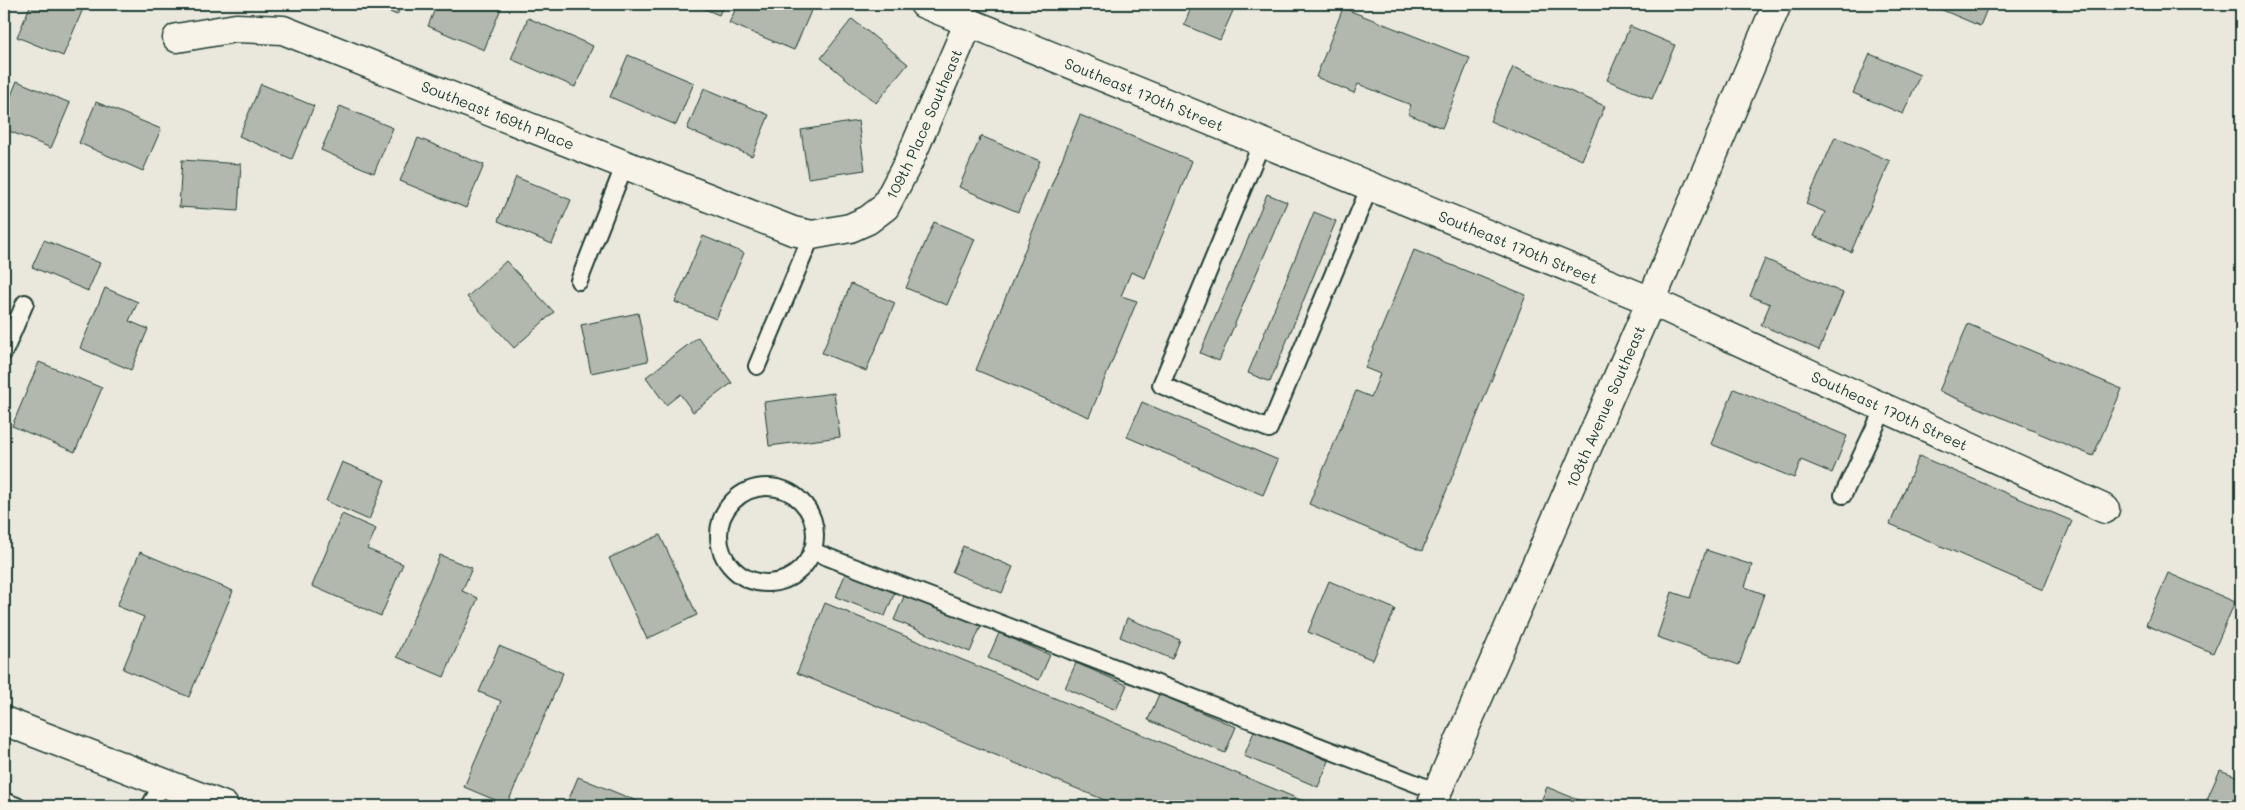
<svg xmlns="http://www.w3.org/2000/svg" width="2245" height="810" viewBox="0 0 2245 810" font-family="Mali,sans-serif">
<rect width="100%" height="100%" fill="#eae8dd"/>
<filter id="ink" filterUnits="userSpaceOnUse"><feTurbulence type="fractalNoise" baseFrequency=".02" numOctaves="2"/><feDisplacementMap in="SourceGraphic" scale="10" xChannelSelector="R" yChannelSelector="G"/><feConvolveMatrix kernelMatrix="1 2 1 2 8 2 1 2 1" color-interpolation-filters="sRGB"/></filter>
<g filter="url(#ink)">
<path fill="#b2b8ae" stroke="#1f3d34" d="M31,4h54l-22,52 -46,-19z
M370,4h32l-5,11z
M437,4h60l5,2 -18,44 -56,-24z
M693,4h31l-5,11z
M738,4h55l18,7 -17,39 -65,-27z
M1181,4h55l-16,36 -36,-15 7,-17z
M1928,4h61l-9,22z
M1343,8l127,50 -28,70 -34,-14 3,-9 -53,-21 -4,9 -38,-16z
M528,18l65,28 -18,41 -64,-28z
M852,19l56,45 -32,39 -55,-45z
M1630,26l45,19 -23,54 -45,-19z
M1870,54l50,21 -17,39 -50,-21z
M628,55l66,28 -18,42 -66,-28z
M1513,67l92,39 -23,54 -92,-39z
M17,81l53,22 -19,45 -47,-19v-16z
M261,84l53,22 -22,53 -53,-23z
M704,88l65,27 -17,41 -65,-27z
M96,102l65,27 -18,42 -64,-28z
M340,106l53,22 -19,45 -53,-23z
M1080,115l112,46 -47,117 -14,-6 -10,24 16,5 -48,116 -113,-47z
M858,121l7,49 -57,8 -7,-48z
M981,136l59,25 -22,51 -59,-25z
M1835,137l55,24 -39,91 -37,-16 11,-24 -19,-8z
M418,138l66,27 -18,43 -66,-27z
M182,160l59,4 -3,47 -59,-4z
M516,177l55,23 -19,44 -54,-23z
M1267,194l20,8 -68,159 -19,-8z
M1314,212l22,9 -66,161 -22,-9z
M934,222l41,17 -28,66 -41,-17z
M703,236l41,17 -28,66 -41,-17z
M44,240l56,23 -12,28 -56,-24z
M1414,250l112,45 -104,256 -113,-47 47,-113 15,6 9,-23 -15,-6z
M1765,259l78,34 -24,57 -58,-25 9,-21 -20,-8z
M506,261l48,51 -40,36 -47,-51z
M851,284l44,19 -29,68 -44,-18z
M105,288l33,14 -9,19 19,8 -17,41 -51,-22z
M638,313l10,48 -57,12 -10,-48z
M1968,324l154,65 -29,67 -154,-65z
M698,337l34,46 -39,29 -13,-18 -14,11 -20,-28z
M39,362l63,26 -27,64 -63,-26z
M1734,389l113,47 -15,37 -31,-13 -7,18 -83,-34z
M834,393l6,44 -71,9 -5,-44z
M1142,402l136,58 -15,35 -136,-58z
M1919,456l153,65 -29,69 -153,-66z
M342,462l43,18 -16,40 -43,-19z
M342,514l34,15 -9,20 36,15 -22,52 -69,-30z
M660,535l37,80 -50,24 -38,-81z
M963,546l50,21 -11,26 -50,-21z
M1706,550l46,15 -7,22 19,7 -25,71 -82,-28 15,-45 18,6z
M140,552l93,39 -44,106 -66,-28 21,-52 -27,-11z
M440,555l32,13 -10,23 16,7 -34,79 -47,-20z
M846,572l49,20 -10,24 -49,-19z
M2168,573l67,29 -22,51 -67,-28z
M1329,581l66,28 -22,51 -65,-28z
M905,594l76,32 -11,26 -76,-32z
M825,603l488,202 -1,1h-193l-322,-133z
M1127,618l53,22 -8,19 -52,-22z
M999,633l51,22 -11,25 -51,-22z
M499,646l64,27 -56,132 -43,-18 37,-86 -22,-9z
M1076,663l51,22 -11,25 -51,-22z
M1159,694l77,33 -11,26 -77,-33z
M1255,729l74,32 -11,26 -74,-31z
M2220,770l21,8v28h-37z
M578,777l71,29h-83z
M1547,787l46,19h-54z"/>
<g fill="none" stroke-linecap="round" stroke-linejoin="round">
<defs>
<path id="lane" d="M1262,142l-101,243 108,44 101,-243
M579,281l46,-117
M4,352l21,-49
M757,366l55,-131
M719 535a48 48 0 1 1 96 0a48 48 0 1 1-96 0Z
M1843,495l41,-87
M812,551l626,241
M4,801l13,5
M150,806l13,-23"/>
<g id="street">
<path id="s1" d="M924,4l727,297 454,208"/>
<path id="s2" d="M177,38l59,-10 47,2 510,201 19,4 38,-7 18,-8 17,-13 23,-44 61,-141"/>
</g>
<g id="secondary">
<path d="M4,721l220,85"/>
<path id="s3" d="M1431,806l220,-505 126,-297"/>
</g>
</defs>
<use href="#lane" stroke="#1f3d34" stroke-width="20"/>
<use href="#street" stroke="#1f3d34" stroke-width="31"/>
<use href="#secondary" stroke="#1f3d34" stroke-width="31"/>
<use href="#lane" stroke="#f7f3e8" stroke-width="16"/>
<use href="#street" stroke="#f7f3e8" stroke-width="28"/>
<use href="#secondary" stroke="#f7f3e8" stroke-width="28"/>
</g>
</g>
<g text-anchor="middle" dominant-baseline="central" stroke-width="5" stroke-linejoin="round" paint-order="stroke">
<g font-size="15" fill="#1f3d34" stroke="#f7f3e8">
<text stroke="none"><textPath href="#s1" startOffset="238">Southeast 170th Street</textPath></text>
<text stroke="none"><textPath href="#s2" startOffset="338">Southeast 169th Place</textPath></text>
<text stroke="none"><textPath href="#s2" startOffset="846">109th Place Southeast</textPath></text>
<text stroke="none"><textPath href="#s1" startOffset="642">Southeast 170th Street</textPath></text>
<text stroke="none"><textPath href="#s3" startOffset="436">108th Avenue Southeast</textPath></text>
<text stroke="none"><textPath href="#s1" startOffset="1048">Southeast 170th Street</textPath></text>
</g>
</g>
<rect width="2245" height="810" fill="none" stroke="#f7f3e8" stroke-width="20"/>
<rect x="10" y="10" width="2225" height="790" fill="none" stroke="#1f3d34" stroke-width="2" filter="url(#ink)"/>
</svg>
